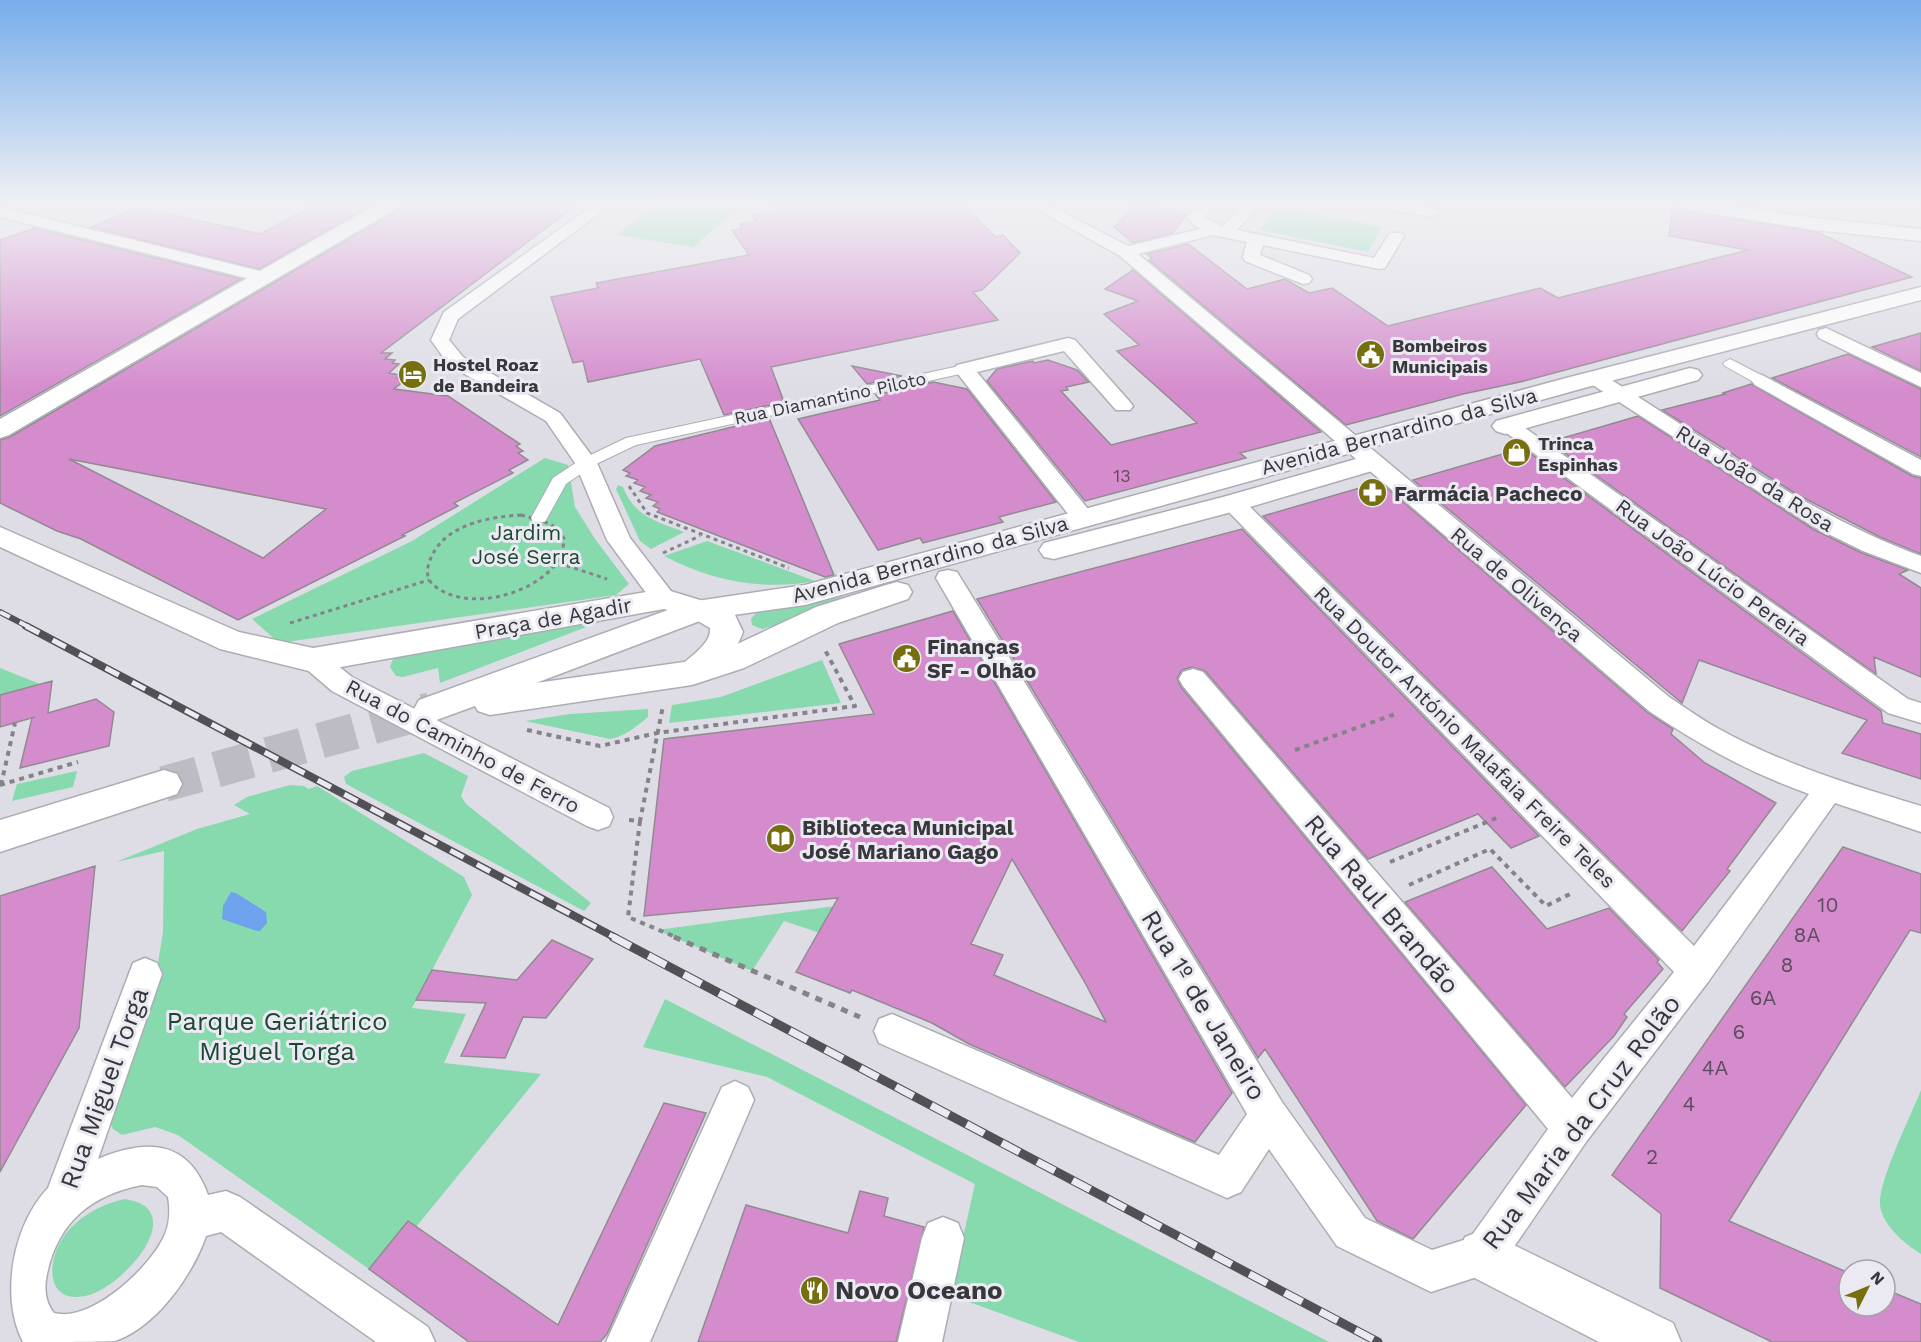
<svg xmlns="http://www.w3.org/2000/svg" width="1921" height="1342" viewBox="0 0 1921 1342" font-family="'Work Sans',sans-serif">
<rect width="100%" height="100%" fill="#dedde6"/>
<path fill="#87d9ae" d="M659,203h86l-52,44 -76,-12z
M1278,207l104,20 -14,25 -108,-22z
M545,458l23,7 7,42 20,32 34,45 -13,11 -337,48 -27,-24 160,-78z
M618,485l5,2c12,30 33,34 61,45l-33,17 -11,-8 -24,-52z
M707,541l108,40c-53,10 -103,0 -151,-25z
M846,595l-70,30 -14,4 -10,-4 -1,-6 5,-6z
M620,614l-180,69 -2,-15 -35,9 -7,-1 -6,-9 6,-17z
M822,660l19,43 -172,20 3,-18 49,-8z
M0,668l40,16 -40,11z
M648,709v8c-11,9 -24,20 -38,22l-85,-18 45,-7z
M424,753l44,23 -7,20 5,8 125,99 -7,8 -238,-127 -2,-7 8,-6z
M77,771l-4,16 -61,14 5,-17z
M290,785l14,1 5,3 8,-3 147,91 8,18 -60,113 54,6 -22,49 97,11 -125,153 -47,42 -191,-134 -23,-8 -33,8 -9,-6 -4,-9 26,-66 -2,-29 25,-62 5,-31 1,-81 -48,11 81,-33 53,-15 -16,-9 13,-8z
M850,904l3,40 -69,-23 -32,50 -95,-41z
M665,999l664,343h-250l-129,-47 25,-111 -208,-107 -124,-30z
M1921,1090v164c-16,-10 -39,-29 -41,-49 -2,-24 31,-89 41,-115z
M125,1199c66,10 0,86 -36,96 -44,12 -43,-33 -25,-59 15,-20 37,-32 61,-37z"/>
<path fill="#6fa2ec" d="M231,892l5,1 30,19 1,11 -7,8h-3l-35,-12 1,-13z"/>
<path fill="#d58ccd" stroke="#918a90" stroke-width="1.5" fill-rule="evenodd" d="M319,203h56l-116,66 -168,-42 43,-18h11l115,25z
M403,203h176l-198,150h11l-7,6 10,1 -3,3 7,1 -10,9 11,2 -3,3 9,1 -12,10 54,7 72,48 -4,2 7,5 -5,2 10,7 -19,10 4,3 -59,30 4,3 -56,29 3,1 -167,84 -157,-81 -24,-8 -57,-28v-63l10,-3 390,-228zM69,459l257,50 -63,49z
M800,203h161l35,34 7,-2 17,18 -38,37 -9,2 25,28 -227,47 13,35 -60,13 -24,-56 -112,23 -5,-21 -10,2 -22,-66 47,-9 -2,-5 153,-28 -17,-25 10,-1 -2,-5 16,-3 -4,-6 25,-4 -3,-5z
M1673,203l3,6 7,2 134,21 95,45 -392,105 -57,12 -117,31 -197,-165 3,-2 -5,-4 41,-10 59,45 38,-10 24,14 23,-5 56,38 152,-38 18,10 190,-48 -79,-14z
M1138,204l49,10 -14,19 -40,10 -19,-16z
M34,228l207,51 -241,137v-176z
M1133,270l188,162 -81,21 6,5 -161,43 -98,-120 10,-12 36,-8 1,2 14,-3 29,10 12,12 -23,5 2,3 -7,1 50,54 86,-22 -80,-72 22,-6 -35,-31 34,-13 -33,-12z
M1921,333v38l-49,-24z
M1848,354l73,35v68l-149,-79z
M852,366l50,10 -35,8z
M933,382l34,7 89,113 -57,15 4,5 -80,21 -3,-5 -42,12 -80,-131 82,-19 -4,-5z
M1751,384l161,92 9,2v76l-41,-17 -82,-42 -136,-85 63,-16 -2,-1z
M1638,416l175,113 49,24 46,17 -9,4 22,14v89l-47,-20 2,17 -327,-232z
M769,418l65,157 -9,2 -168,-65 3,-3 -7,-3 5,-4 -12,-4 5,-3 -11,-4 5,-4 -11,-4 4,-3 -12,-4 4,-3 -7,-3 32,-24z
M1523,448l358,263 2,12 38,11v45l-79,-26 25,-33 -168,-60 -17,43 -269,-223z
M1380,482l268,231 25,16 -2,5 34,29 71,40 -49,66 3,2 -48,60 -419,-415z
M1242,529l297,307 -28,12 -33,-34 -110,45 -163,-188 -13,-4 -10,3 -5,8 4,9 345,418 -113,134 -36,-18 -112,-172 -7,9 -281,-459z
M953,611l279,482 -37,49 -226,-98 -37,-21 -80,-33 -2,3 -54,-21 42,-74 -194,18 20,-177 210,-25 -35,-70zM1012,859l71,120 23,43 -112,-47 9,-20 -32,-11z
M52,681l-4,32 48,-14 18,13 -5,34 -89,22 12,-50 3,-1 -35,10v-32z
M1843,847l78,27v59l-11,-3 -181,291 120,52v33h36v-17l36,15v38h-149l-112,-54 1,-74 -49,-39z
M95,866l-16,162 -79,144v-276z
M1492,867l55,62 62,-21 50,52 -2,2 6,7 -39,45 3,3 -13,19 -49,51 -160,-185z
M552,940l41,19 -47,59 -23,-1 -18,41 -44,-2 25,-53 -70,-3 16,-30 85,10z
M664,1103l42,10 -99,221 -7,8h-131l-100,-73 39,-48 150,104z
M860,1191l28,7 -4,18 40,11 -28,115h-198l48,-137 102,28z"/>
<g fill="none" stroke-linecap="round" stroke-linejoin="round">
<path stroke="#bdbcc4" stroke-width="36" stroke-dasharray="36 18" stroke-linecap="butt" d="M164,784l267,-74"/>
<defs>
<path id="pedestrian" d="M1730,359l37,19 2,3 -2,3h-10l-32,-18 -2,-3z
M964,365l5,1 2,3 -2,3 -333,73 -44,21 -26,18 -21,38h-12l-2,-4 22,-40 27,-18 46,-22z"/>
<path id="minor" d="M596,203h17l-155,116 -9,21 14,17 97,56 37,50 33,75 47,61 -4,6 -9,2 -9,-2 -48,-65 -32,-77 -29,-42 -97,-56 -18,-25 13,-28z
M1026,203h19l83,43 72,-17 -14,-11 15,-15h16l-13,14 18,10 17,-18 -12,-3 -2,-3h26l7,4 -21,23 137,28 16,-25h12l2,3 -19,32 -6,1 -116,-24 -3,10 49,20 3,4 -3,4 -6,1 -58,-23 -2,-4 4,-15 -34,-7 -75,19 531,443c17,11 33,23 50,32 63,35 133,56 202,77v26l-86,-29 -127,179 -122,160 -88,128 -67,22 -94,-46 -68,-97 -28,43 -14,6 -348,-155 -5,-12 5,-12 13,-5 327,141 28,-41 -311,-536 3,-6 9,-2 9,2 325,530 83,116 67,32 38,-12 78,-109 -365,-443 -4,-7 4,-7 10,-3 10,3 369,426 102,-126 -449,-464 -3,-5 3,-5 8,-2 8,2 453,448 115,-152c-61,-22 -106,-47 -160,-83l-529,-455z
M1372,203h33l33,6 2,3 -8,5 -52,-9z
M0,207l268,66 3,4 -3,4 -6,1 -262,-65z
M1826,328l95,45v14l-102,-49 -2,-4 2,-4z
M1068,338l7,2 55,62 3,4 -3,4h-14l-52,-59 -87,21 115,142 4,5 -4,5 -8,2 -8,-2 -122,-155 3,-4z
M1595,372l7,2c103,64 205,140 319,182v17l-58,-22 -49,-24 -226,-145 -3,-4 3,-4z
M1762,375l159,85v16l-8,-2 -158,-89 -3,-4 3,-4z
M1508,419l7,2 393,278 13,4v20l-33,-10 -387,-284 -3,-4 3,-4z
M313,650l9,3 30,24 257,131 4,9 -4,9 -11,4 -11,-4 -255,-135 -28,-24 -4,-7 4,-7z
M145,958l12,5 5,11 -64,185c48,-20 90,-20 110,36l18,-4 14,6 188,130 7,15h-59l-155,-110 -15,4c-14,40 -50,91 -91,105 -14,1 -74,1 -92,1 -23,-44 -11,-116 25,-154l85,-225zM142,1185l15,2 11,10c2,11 2,26 -3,37 -13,32 -73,89 -111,79 -9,-11 -10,-25 -7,-39 11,-52 44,-79 95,-89z
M735,1081l13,6 6,13 -104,242h-44l116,-255z
M943,1217l15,6 6,15 -22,104h-44l24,-104 6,-15z"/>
<path id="tertiary" d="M379,203h22l-2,4 -390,228 -9,3v-19z
M0,527l239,105 74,16 351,-59 62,19 9,7 8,17c-9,25 -34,58 -63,49l-5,-8c9,-14 37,-27 35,-45l-19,-11 -27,-8 -351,63 -93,-23 -220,-102z
M1483,1230l190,93 8,19h-82l-134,-69 -7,-18 7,-18z"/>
<path id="secondary" d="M1675,203h42l98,15 106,11v12l-106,-11 -131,-21 -7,-2z
M1921,287v13l-337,88 -779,217 -100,14 -169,64 155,-22 29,-9 96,-45 70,-22 11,-3 11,3 4,7 -4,7 -70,24 -94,45 -52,17 -202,30 -12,-4 -3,-5 -44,16 -12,-4 -5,-9 5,-9 271,-98 115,-17 761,-207z
M1690,368l8,2 4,5 -4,5 -193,54 -9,-3 -4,-5 4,-5z
M1363,457l9,2 4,6 -4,6 -129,38 -189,50 -10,-2 -5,-7 5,-7 179,-46z
M164,770l13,4 5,10 -5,10 -177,58v-32z"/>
</defs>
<use href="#pedestrian" stroke="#adacb5" stroke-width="2"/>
<use href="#minor" stroke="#adacb5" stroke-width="3"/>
<use href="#tertiary" stroke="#adacb5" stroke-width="3"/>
<use href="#secondary" stroke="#adacb5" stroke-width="3"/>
<path stroke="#848389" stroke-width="3" stroke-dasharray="4 4" stroke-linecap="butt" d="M629,486l18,27 142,55
M521,515l30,9 13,14c-1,6 0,13 -3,18 -20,37 -90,57 -125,31 -9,-6 -10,-15 -7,-24 12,-38 58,-46 92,-48z
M663,553l37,-17
M559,563l48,16
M290,623l139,-43"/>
<path stroke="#848389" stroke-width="4" stroke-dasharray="5 5" stroke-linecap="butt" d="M527,730l73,16 57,-13 198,-27 -30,-56
M1295,750l103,-37
M0,785l78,-23
M1,785l14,-62
M629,820l11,1 23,-115
M640,821l-12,96 50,21
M1390,862l109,-45
M1409,885l81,-36 56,57 28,-14"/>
<path stroke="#848389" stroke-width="5" stroke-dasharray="7 7" stroke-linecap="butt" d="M674,937l186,80"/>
<use href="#pedestrian" fill="#fff" fill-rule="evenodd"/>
<use href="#minor" fill="#fff" fill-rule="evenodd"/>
<use href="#tertiary" fill="#fff" fill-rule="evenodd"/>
<use href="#secondary" fill="#fff" fill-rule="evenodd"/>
<defs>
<path id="rail-far2" d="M0,612l29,15"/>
<path id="rail-far1" d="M26,626l590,312"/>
<path id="rail" d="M613,937l765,405"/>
</defs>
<use href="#rail-far2" stroke="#515055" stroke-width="6"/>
<use href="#rail-far1" stroke="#515055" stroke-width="8"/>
<use href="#rail" stroke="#515055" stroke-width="9"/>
<use href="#rail-far2" stroke="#ebeaf3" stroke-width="4" stroke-dasharray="11" stroke-linecap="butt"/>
<use href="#rail-far1" stroke="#ebeaf3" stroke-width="5" stroke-dasharray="15" stroke-linecap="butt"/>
<use href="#rail" stroke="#ebeaf3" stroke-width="7" stroke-dasharray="20" stroke-linecap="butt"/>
</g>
<linearGradient id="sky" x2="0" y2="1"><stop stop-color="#77adea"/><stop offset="0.52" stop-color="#f0f0f4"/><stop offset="1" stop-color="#f0f0f4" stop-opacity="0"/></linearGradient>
<rect width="1921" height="391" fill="url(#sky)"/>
<defs>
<symbol id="civic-disc" viewBox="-11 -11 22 22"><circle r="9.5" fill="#766f0f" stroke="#ebeaf3"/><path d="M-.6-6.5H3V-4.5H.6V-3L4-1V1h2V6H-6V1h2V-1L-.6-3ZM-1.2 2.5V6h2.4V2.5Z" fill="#fff"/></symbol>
<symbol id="hotel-disc" viewBox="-11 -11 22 22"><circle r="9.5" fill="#766f0f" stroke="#ebeaf3"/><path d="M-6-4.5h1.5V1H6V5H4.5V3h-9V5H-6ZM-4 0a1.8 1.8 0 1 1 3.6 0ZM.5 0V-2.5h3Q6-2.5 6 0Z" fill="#fff"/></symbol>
<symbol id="shop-disc" viewBox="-11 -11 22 22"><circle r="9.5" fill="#766f0f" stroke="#ebeaf3"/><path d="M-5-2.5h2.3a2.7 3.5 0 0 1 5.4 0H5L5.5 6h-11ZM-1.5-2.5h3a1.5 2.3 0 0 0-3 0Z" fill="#fff"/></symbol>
<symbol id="pharmacy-disc" viewBox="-11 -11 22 22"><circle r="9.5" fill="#766f0f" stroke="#ebeaf3"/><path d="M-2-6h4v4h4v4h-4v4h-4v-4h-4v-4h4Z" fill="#fff"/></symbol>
<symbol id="library-disc" viewBox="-11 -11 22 22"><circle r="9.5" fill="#766f0f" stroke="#ebeaf3"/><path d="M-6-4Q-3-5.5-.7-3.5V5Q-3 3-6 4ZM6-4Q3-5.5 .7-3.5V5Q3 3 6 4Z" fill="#fff"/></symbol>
<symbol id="restaurant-disc" viewBox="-11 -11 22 22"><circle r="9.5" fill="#766f0f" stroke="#ebeaf3"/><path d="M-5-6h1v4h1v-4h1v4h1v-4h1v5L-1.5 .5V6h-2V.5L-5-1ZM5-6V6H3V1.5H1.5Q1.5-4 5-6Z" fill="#fff"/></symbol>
</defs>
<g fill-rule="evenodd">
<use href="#civic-disc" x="1354" y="338" width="33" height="33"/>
<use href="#hotel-disc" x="396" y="358" width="33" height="33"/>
<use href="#shop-disc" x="1500" y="436" width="33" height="33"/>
<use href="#pharmacy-disc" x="1356" y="476" width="33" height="33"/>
<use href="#civic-disc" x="890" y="642" width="33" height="33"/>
<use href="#library-disc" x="764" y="822" width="33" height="33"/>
<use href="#restaurant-disc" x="798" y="1274" width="33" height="33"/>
</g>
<g text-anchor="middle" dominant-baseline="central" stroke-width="6" stroke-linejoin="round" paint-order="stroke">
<g font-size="18" font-weight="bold" fill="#38373b" stroke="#ebeaf3" text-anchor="start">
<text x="1392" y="345">Bombeiros<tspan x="1392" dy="21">Municipais</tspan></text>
<text x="433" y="364">Hostel Roaz<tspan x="433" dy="21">de Bandeira</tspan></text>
<text x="1538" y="443">Trinca<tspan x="1538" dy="21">Espinhas</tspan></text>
</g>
<g font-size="18" fill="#38373b" stroke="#ebeaf3">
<text transform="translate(830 398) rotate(-12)">Rua Diamantino Piloto</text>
</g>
<g font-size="18" fill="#5f4c60">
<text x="1122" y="475">13</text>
</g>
<g font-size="21" fill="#38373b" stroke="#ebeaf3">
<text transform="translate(1399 431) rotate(-15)">Avenida Bernardino da Silva</text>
<text transform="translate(1755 478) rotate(32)">Rua João da Rosa</text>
<text transform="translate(930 559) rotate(-15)">Avenida Bernardino da Silva</text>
<text transform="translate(1713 572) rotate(36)">Rua João Lúcio Pereira</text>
<text transform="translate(1517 584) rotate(40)">Rua de Olivença</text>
<text transform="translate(553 618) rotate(-10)">Praça de Agadir</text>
<text transform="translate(1465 737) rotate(45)">Rua Doutor António Malafaia Freire Teles</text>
<text transform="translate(463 746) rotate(28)">Rua do Caminho de Ferro</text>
</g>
<g font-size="21" font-weight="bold" fill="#38373b" stroke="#ebeaf3" text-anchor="start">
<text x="1394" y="493">Farmácia Pacheco</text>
<text x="927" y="646">Finanças<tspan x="927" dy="24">SF - Olhão</tspan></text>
<text x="802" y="827">Biblioteca Municipal<tspan x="802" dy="24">José Mariano Gago</tspan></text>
</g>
<g font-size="21" fill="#1c4833" stroke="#ebeaf3">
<text x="526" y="532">Jardim<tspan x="526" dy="24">José Serra</tspan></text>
</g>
<g font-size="21" fill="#5f4c60">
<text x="1828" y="904">10</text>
<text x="1807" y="934">8A</text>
<text x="1787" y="964">8</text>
<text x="1763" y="997">6A</text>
<text x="1739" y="1031">6</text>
<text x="1715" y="1067">4A</text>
<text x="1689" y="1103">4</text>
<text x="1652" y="1156">2</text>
</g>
<g font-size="26" fill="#38373b" stroke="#ebeaf3">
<text transform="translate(1382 904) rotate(50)">Rua Raul Brandão</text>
<text transform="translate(1204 1005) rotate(59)">Rua 1º de Janeiro</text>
<text transform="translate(104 1088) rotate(-70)">Rua Miguel Torga</text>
<text transform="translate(1581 1122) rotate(-53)">Rua Maria da Cruz Rolão</text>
</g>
<g font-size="26" fill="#1c4833" stroke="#ebeaf3">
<text x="277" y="1021">Parque Geriátrico<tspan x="277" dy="30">Miguel Torga</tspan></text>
</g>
<g font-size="26" font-weight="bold" fill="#38373b" stroke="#ebeaf3" text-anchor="start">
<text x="835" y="1290">Novo Oceano</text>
</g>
</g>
<g transform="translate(1867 1288) rotate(47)"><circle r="28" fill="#ebeaf3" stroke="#a3a2a9" stroke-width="1.5"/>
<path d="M0-4.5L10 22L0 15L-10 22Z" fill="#766f0f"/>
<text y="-9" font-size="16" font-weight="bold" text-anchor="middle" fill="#38373b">N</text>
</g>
</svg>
